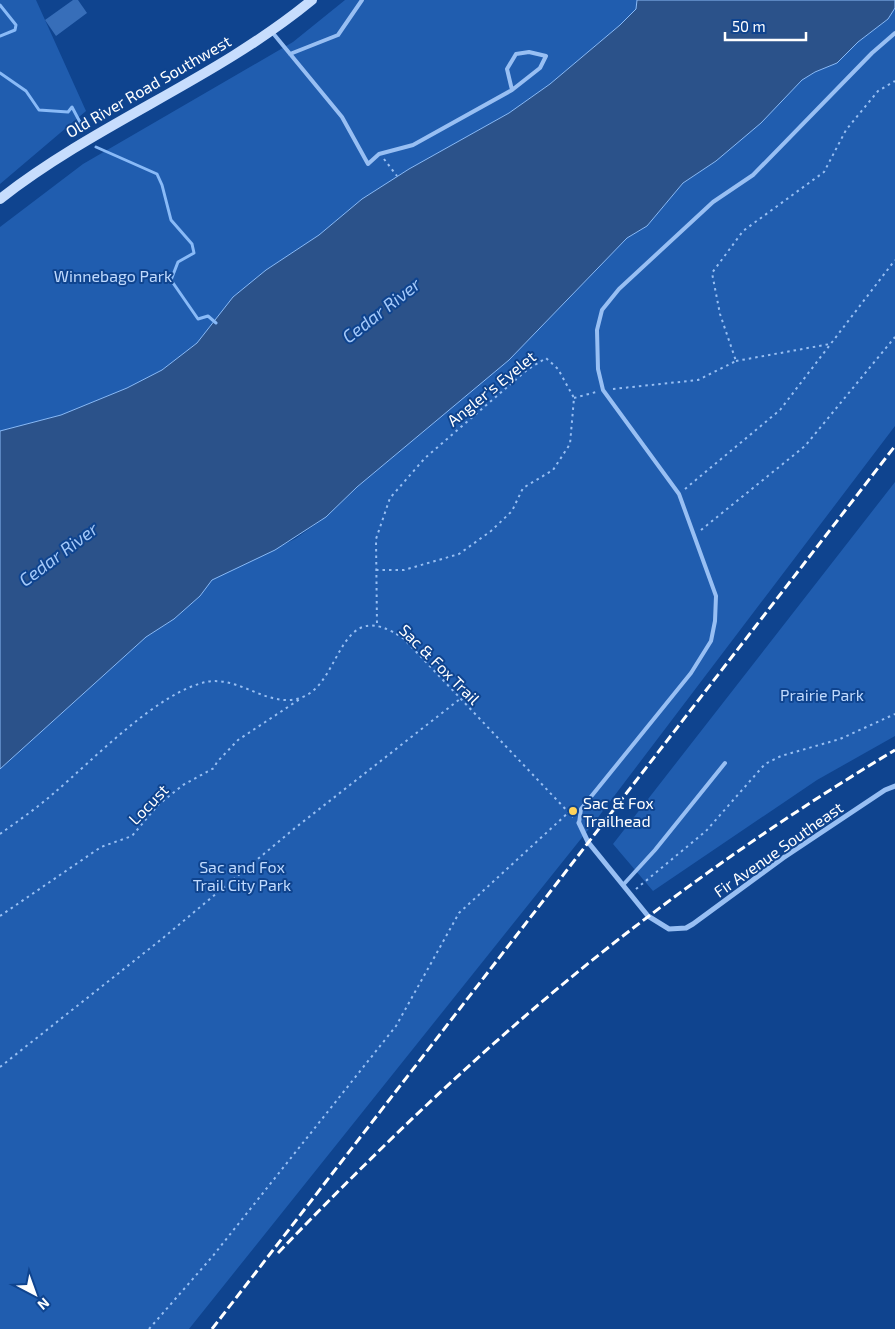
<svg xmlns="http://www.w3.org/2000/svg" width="895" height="1329" viewBox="0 0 895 1329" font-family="'Exo 2',sans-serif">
<rect width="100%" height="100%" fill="#0f448f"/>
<path fill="#205daf" d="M0,0h36l50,111 -86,73z
M345,0h292l-1,9 -16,16 -70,59 -41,29 -100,56 -47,30 -43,36 -53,35 -33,27 -36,46 -35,27 -35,18 -66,27 -61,16v-204l83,-63 210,-122z
M895,8v418l-299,394 -407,509h-189v-560l146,-132 28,-18 26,-23 12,-16 83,-41 31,-22 31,-30 152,-127 118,-122 20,-12 36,-43 33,-22 86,-81 13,-8 22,-9 21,-21 30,-23z
M895,482v254l-78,44 -164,111 -40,-47z"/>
<path fill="#2b528a" stroke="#89baf7" d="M637,0h258v8l-7,11 -30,23 -21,21 -22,9 -13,8 -41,43 -45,38 -33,22 -36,43 -20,12 -118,122 -152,127 -31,30 -51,33 -63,30 -12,16 -26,23 -28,18 -146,132v-338l61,-16 66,-27 35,-18 35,-27 36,-46 33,-27 53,-35 43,-36 47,-30 100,-56 41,-29 70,-59 16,-16z"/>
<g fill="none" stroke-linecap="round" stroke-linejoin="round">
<path stroke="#89baf7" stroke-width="3" d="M0,5l16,20 -1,5 -15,6
M0,73l26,18 13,19 29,2 4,-5 10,19
M96,147l61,27 5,11 9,35 21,24 2,9 -16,9 -7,18 27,39 10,-3 8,7"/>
</g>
<path fill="#376eb9" d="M73,0h5l9,13 -31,23 -11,-16z"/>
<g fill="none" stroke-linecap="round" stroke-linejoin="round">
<path stroke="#98bff3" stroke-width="2" stroke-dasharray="2.5 4" stroke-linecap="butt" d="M384,159l13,17
M736,361l94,-17
M613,389l85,-9 38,-19 -16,-47 -8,-41 31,-42 81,-59 22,-42 32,-39 17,-10
M574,398l22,-6
M685,489l95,-79 115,-150
M701,530l104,-84 90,-109
M376,570h28l55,-16 32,-23 21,-20 11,-23 30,-18 17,-26 4,-46 -16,-29 -12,-11 -19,12 -102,88 -35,40 -14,41 1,87
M0,834c18,-13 37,-26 54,-41 39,-33 104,-101 152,-111 35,-7 65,30 99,14 38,-18 34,-103 99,-57l169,178
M636,889l70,-58 59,-67 16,-8 59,-17 55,-25
M0,916l101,-69 31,-11 26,-31 25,-20 31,-17 3,-6 21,-22 62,-41
M0,1067l163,-129 132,-110 165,-129
M149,1329l63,-72 184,-231 63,-113 110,-101"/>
<path stroke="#98bff3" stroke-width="4" d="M272,32l70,85 26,47 11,-10 34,-9 99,-55 28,-22 6,-12 -17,-4 -13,2 -9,15 5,21
M290,54l48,-19 24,-35
M579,823l2,-14 110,-136 20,-32 4,-20 1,-25 -37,-102 -76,-104 -5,-21 -1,-39 5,-20 17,-21 94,-87 40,-27 119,-122 23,-20
M623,885l32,-35 70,-87"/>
<path stroke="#98bff3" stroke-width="5" d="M579,823l9,19 60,74 21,13 17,-1 7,-4 90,-66 102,-68 10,-4"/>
<path stroke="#c7ddfd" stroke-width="10" d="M0,199c97,-76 216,-120 312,-199"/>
<path stroke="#fff" stroke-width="3" stroke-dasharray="9 4" stroke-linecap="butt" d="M278,1253c115,-120 238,-237 371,-337 79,-60 161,-115 246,-166
M212,1329l683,-883"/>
</g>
<circle fill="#ffd35a" stroke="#0f448f" stroke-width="2" cx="573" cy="811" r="5"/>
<g text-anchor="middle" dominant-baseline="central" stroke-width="4" stroke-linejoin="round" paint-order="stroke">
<g font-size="16" fill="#fff" stroke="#0f448f">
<text transform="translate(148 86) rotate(-30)">Old River Road Southwest</text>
<text transform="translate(491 388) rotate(-39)">Angler's Eyelet</text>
<text transform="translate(440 664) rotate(45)">Sac &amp; Fox Trail</text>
<text transform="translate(148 804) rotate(-46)">Locust</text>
<text transform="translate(778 849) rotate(-35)">Fir Avenue Southeast</text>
</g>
<g font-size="16" fill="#c0dafe" stroke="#0f448f">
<text x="113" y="275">Winnebago Park</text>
<text x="822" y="694">Prairie Park</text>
<text x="242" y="866">Sac and Fox<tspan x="242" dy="18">Trail City Park</tspan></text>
</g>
<g font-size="16" fill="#fff" stroke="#0f448f" text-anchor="start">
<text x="583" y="802">Sac &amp; Fox<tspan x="583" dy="18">Trailhead</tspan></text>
</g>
<g font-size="18" font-style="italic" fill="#a4c9fa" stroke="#0f448f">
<text transform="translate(381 310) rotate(-38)">Cedar River</text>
<text transform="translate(58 554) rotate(-37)">Cedar River</text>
</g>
</g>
<g transform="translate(35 1294) rotate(139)" stroke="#0f448f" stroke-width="4" paint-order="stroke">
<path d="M0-4L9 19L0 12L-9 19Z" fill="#ffffff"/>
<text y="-8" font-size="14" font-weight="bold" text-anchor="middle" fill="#ffffff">N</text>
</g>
<path d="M725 32v8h81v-8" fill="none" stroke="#ffffff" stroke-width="2.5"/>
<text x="732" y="32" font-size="15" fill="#ffffff" stroke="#0f448f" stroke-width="4" paint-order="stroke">50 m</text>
</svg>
